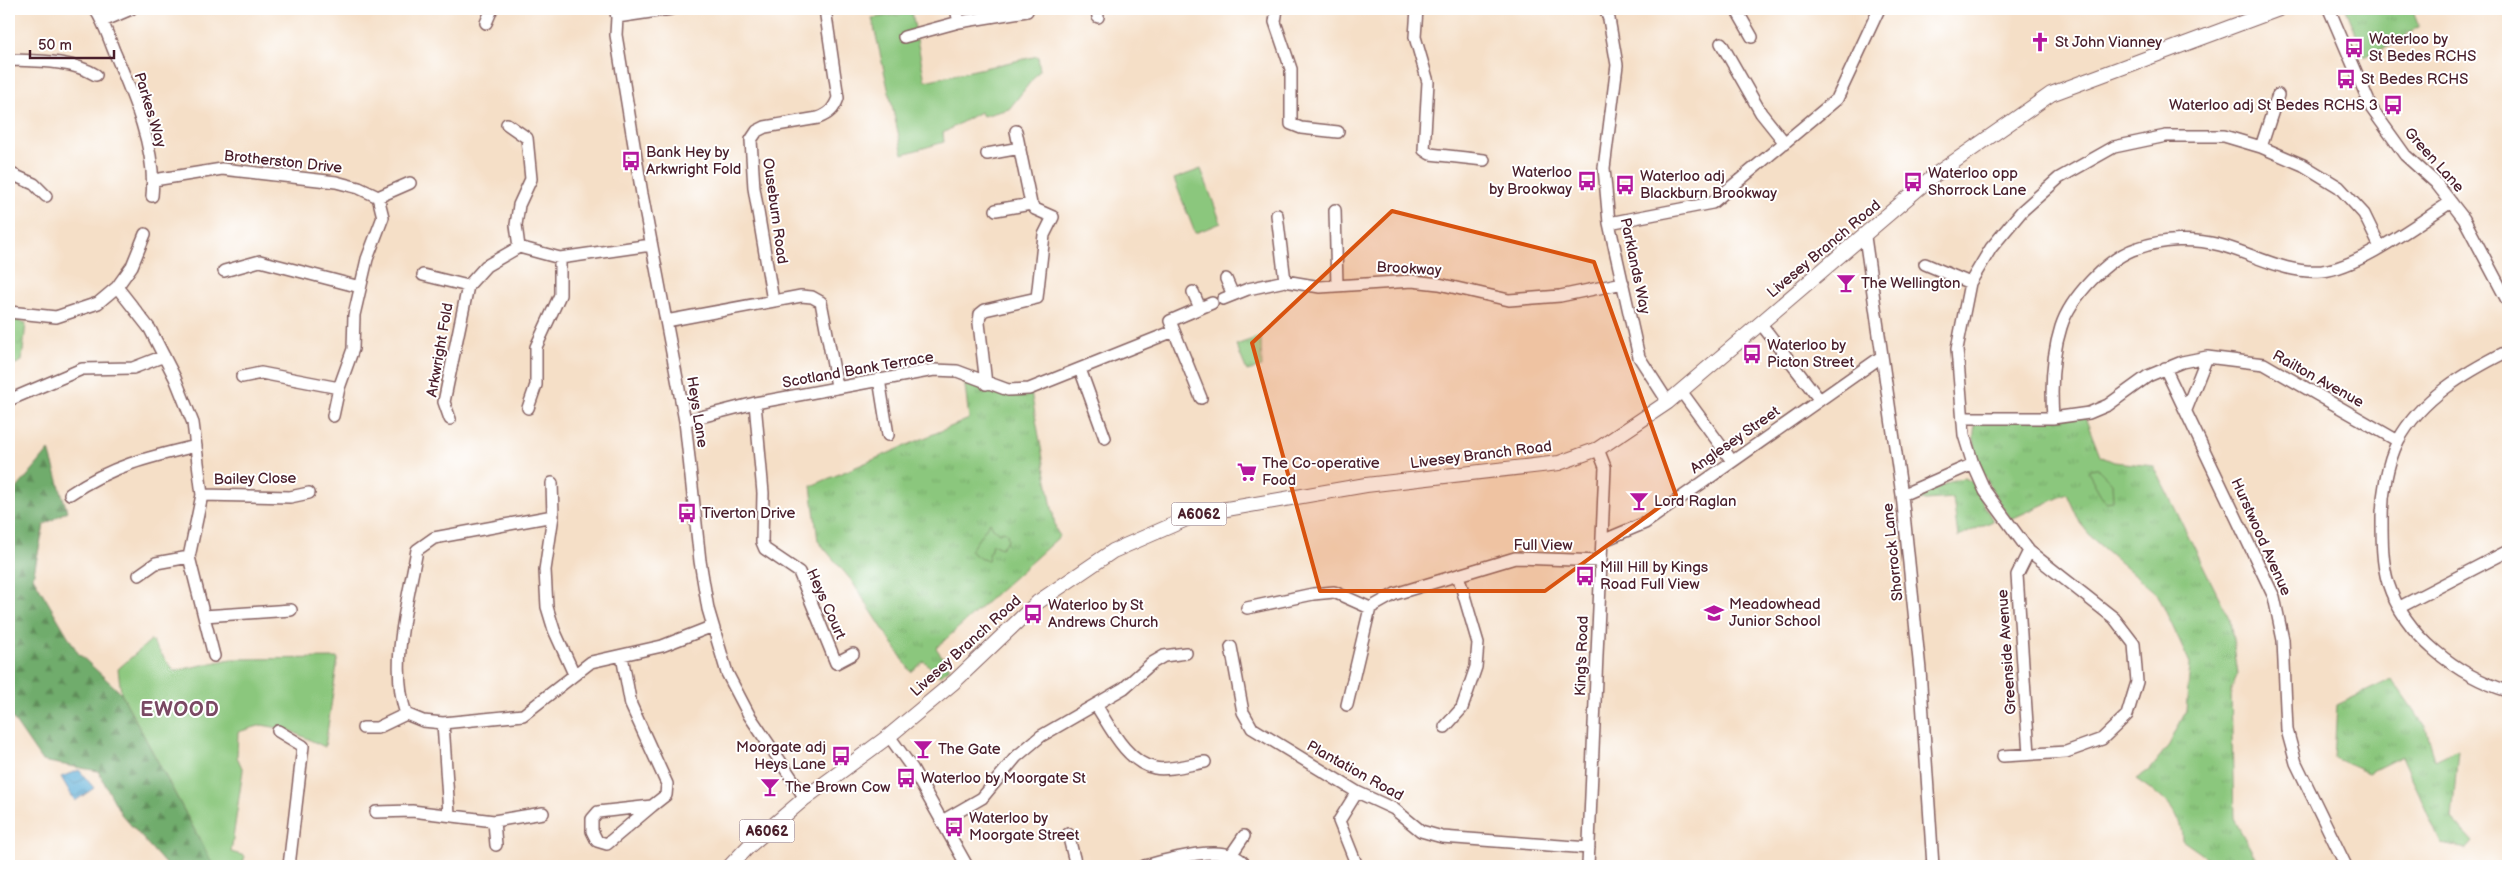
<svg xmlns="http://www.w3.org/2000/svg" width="2517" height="875" viewBox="0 0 2517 875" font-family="'Balsamiq Sans',sans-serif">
<defs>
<pattern id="grass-tufts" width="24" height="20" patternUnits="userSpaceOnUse" patternTransform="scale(1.25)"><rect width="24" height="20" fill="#8bc77d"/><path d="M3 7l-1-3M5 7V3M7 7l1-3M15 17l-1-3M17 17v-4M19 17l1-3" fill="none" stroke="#79aa6c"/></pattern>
<pattern id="forest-firs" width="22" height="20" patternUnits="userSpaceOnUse" patternTransform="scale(1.25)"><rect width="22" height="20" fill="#70ac6c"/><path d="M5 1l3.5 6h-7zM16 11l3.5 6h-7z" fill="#5e8b59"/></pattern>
<pattern id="water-waves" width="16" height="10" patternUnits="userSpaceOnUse" patternTransform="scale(1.25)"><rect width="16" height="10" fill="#5caed7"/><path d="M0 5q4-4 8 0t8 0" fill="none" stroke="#4e8daf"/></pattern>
</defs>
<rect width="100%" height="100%" fill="#fff"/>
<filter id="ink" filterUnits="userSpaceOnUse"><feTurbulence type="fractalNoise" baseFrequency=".02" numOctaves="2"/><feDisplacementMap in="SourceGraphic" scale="10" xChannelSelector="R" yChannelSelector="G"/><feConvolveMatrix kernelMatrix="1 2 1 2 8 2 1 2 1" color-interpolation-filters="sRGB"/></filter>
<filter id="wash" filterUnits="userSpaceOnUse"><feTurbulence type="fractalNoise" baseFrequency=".0096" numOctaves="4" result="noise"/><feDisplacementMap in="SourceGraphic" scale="20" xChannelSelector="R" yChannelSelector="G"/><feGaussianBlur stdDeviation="1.12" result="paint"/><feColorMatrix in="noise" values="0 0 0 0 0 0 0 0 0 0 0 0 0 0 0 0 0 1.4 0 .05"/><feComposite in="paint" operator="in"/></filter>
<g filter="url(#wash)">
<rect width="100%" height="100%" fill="#f5dfc7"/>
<path fill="url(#grass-tufts)" stroke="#6a7354" d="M2346,9h66l7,18 -12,6 -2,7 -40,16z
M9,318l17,5 -4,38 -13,6z
M1261,336l1,31 -15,4 -11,-26z
M964,378l67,14 25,138 4,6 -124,112 14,20 -11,8 -15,-15 -13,11 -60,-92 -33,-39 -7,-55 158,-67z
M2085,417l15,39 14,6 40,4 76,154 8,53 -7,17 3,129 26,47h-43l-5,-5 -30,-21c0,-31 -23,-45 -46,-61l13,-9 20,-25 17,-34 4,-47 -32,-69 -64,-55 -14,-17 -13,-29 -56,25c-16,-23 -34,-50 -37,-79 -1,-6 1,-13 1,-19z
M1965,478l7,4 21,39 -35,16 -5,-39 -42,3 45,-22z
M2392,679l34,49 9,32 23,-11 -6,70 21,23 -6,7 -26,-5 -39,-88 -34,17 -34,-15 3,-53z"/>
<path fill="url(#forest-firs)" stroke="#5d664c" d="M49,450l18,61 -23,14 -11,52 45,76 43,40 93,173h-47l-46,-52 -23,-43 -56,-10 -33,-48v-215z"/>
<path fill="#8bc77d" stroke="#6a7354" d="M912,13l13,68 113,-25 2,14 -31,39 -26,7 -3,-4 -37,21 1,9 -41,12 -31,-136z
M1201,169l20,54 -26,10 -21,-54z
M2097,468l15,15 1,18 -6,1 -4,-3 -15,-27 2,-3z
M990,522l3,6 6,5 4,-2 4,2 1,7 -7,8 -9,-4 -4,16 -7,-1 -11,-8z
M151,640l23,31 57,-12 107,-1 -13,89 -36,-17 -27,-5 -24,7 -1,25 6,13 -12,82 14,4 -3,10h-28l-93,-173 -3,-24z"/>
<path fill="url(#water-waves)" stroke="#536681" d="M79,770l15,18 -19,13 -14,-24z"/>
</g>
<g filter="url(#ink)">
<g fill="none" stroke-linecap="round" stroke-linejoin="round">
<defs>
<path id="minor" d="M95,9c9,13 13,27 19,42 18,42 43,99 38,145
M615,9l2,8 -1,18 26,159 43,227 15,140 8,48 19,64 22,42 56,83
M956,9l3,13 68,-11
M1097,9l1,8
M1277,9l-2,13 16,47v55l10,4 37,4
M1417,9l-2,28 13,45 -4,68 6,4 54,6
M1605,9l4,10 8,46 -13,103 5,55 30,134 29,45
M1736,9l16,28
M2329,9l43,100 33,46 31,28 28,36 44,83
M617,17l54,-8
M103,21l28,-12
M486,23l6,-14
M904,37l55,-15
M1721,43l40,70 24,30
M9,60c28,1 63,0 87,15
M507,124l20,14 4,41 -12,26 -3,20 3,22
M1016,131l15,73
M2261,147l17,-52
M987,154l33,-6
M9,173l25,11 12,12
M154,180l68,-11 114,13 23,6 19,9 5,20 -16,42 -13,56 -1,34 -14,39 -6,28
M378,197l32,-14
M1335,210l2,75
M1277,215l8,66
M1609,223l103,-20 125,-104 42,-90
M1865,237l37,258 18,175 13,196
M1925,264l45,19
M224,271l36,-10 100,26
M423,275l45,11
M1226,279l7,16
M117,287l33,42 25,49 18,45 9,72 -13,62 25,99
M1193,292l7,16
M1223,299l25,-10 37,-8 35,6 92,-6 27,3 70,16 51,-4 63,-13
M773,301l-19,-113 -3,-48 6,-9 8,-4 53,-9c11,-4 16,-9 20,-20l-13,-89
M9,312l47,5 42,-14 19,-16 15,-21 13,-32
M666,321l135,-25 11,1 9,5 16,84
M1761,324l58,75
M2508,351c-42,21 -87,47 -110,90 -11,22 -16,53 -16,78 0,20 0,44 6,64 17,53 70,93 120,108
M2165,368l109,229 9,43 4,90 9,33 50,103
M1080,369l25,69
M242,377l19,-4 78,15
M879,379l9,56
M986,384l-7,-61 1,-9 5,-4 52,-12 7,-63 9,-18 -18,-8 -4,-5 -35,6
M1681,391l51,70
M1201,398l-31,-77 42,-18
M9,400l73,-31 51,-1 31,-12
M755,403l8,90 -1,49 3,7 34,23 37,91 17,-9
M528,408l8,-23v-38l24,-52v-37
M2186,410l21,-53
M1963,418h90l36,-5 19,-8 40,-29 34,-14 25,-5 57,7 134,77
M2053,418c-2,-29 -1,-63 8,-91 9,-29 47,-70 77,-79 25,-9 56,-10 82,-3 34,9 65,29 102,26 38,-4 96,-48 129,-69
M450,419l-6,-17 24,-116 18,-20 33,-19 41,11 91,-13
M685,421l70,-18 179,-33 23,1 51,19 21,-1 145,-58
M552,483l1,33 -8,54 2,37 7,23 20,44
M70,494c41,-28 79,-37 126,-48
M202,495l88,2 19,-4
M1902,495l71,-31
M553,516l-119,22 -17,12c-9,51 -28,114 -11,164l17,7 20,2 80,-8 68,-53 71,-16 51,-20
M1602,541l43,-18 236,-166
M2029,551l-12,24 12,179
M139,575l17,-12 33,-6
M2400,607l108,-56
M1247,608l66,-14 21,-2 36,16
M204,616l87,-6
M1231,647l12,65 9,16 105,64 37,17 27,22 21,6 147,11
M622,656l9,49 36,79 -1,11 -14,11 -54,6 -6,7v12l5,10 10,3 45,-38
M1096,705c14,22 31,58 59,63 11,3 37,-4 50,-6
M1347,705l23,-97 25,-14 120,-36 86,3
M443,723l6,91
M1445,727l17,-19 14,-41 2,-24 -20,-68
M363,728h14l29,-14
M278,731l25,15 -14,120
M889,736l23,32 55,98
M2003,756l63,-4 36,-13 25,-24 10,-33 -3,-38 -20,-26 -85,-67 -44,-60 -12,-27 -9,-29 -7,-86 13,-66 21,-35 31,-37 37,-33 55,-31 52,-11h58l37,11 42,18 36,22 25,27 16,33
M376,812l36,-1 82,10 49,-8
M494,821l2,24
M942,821l40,-23 34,-41 25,-21 83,-48 28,-25 12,-7 22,-3
M1068,834l8,32
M1231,855l13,-19
M1144,866c25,-6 85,-26 102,0
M1357,866l-18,-45 18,-29
M1588,866l17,-399 -7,-18"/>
<path id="major" d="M730,866l18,-19 57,-49 84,-62 65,-54 84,-80 75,-51 85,-37 168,-29 193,-22 39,-14 70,-47 264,-225 119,-83 228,-85"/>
</defs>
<use href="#minor" stroke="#866262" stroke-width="14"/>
<use href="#major" stroke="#866262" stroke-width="16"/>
<use href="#minor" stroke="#fff" stroke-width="11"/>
<use href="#major" stroke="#fff" stroke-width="14"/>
</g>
</g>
<path fill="#d8530f" fill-opacity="0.2" stroke="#d8530f" stroke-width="4" stroke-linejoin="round" d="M1392,211l202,51 82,233 -131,96h-225l-68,-248z"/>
<defs>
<symbol id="church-bare" viewBox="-9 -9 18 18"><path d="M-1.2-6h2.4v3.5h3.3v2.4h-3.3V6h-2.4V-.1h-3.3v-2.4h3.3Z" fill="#b5179e" stroke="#fff" stroke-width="2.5" paint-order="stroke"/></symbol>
<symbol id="bus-bare" viewBox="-9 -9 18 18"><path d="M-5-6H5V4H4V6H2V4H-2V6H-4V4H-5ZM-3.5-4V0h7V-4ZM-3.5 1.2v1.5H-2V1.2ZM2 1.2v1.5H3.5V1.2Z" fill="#b5179e" stroke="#fff" stroke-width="2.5" paint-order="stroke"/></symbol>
<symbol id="bar-bare" viewBox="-9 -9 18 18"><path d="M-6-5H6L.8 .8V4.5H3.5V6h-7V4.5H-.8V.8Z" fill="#b5179e" stroke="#fff" stroke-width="2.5" paint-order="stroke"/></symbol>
<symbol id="supermarket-bare" viewBox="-9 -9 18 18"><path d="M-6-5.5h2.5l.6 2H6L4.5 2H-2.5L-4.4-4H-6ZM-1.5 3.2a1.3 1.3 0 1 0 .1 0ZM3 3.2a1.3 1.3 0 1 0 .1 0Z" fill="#b5179e" stroke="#fff" stroke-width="2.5" paint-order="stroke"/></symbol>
<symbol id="school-bare" viewBox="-9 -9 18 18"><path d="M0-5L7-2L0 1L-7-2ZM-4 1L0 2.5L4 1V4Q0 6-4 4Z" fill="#b5179e" stroke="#fff" stroke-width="2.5" paint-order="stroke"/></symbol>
</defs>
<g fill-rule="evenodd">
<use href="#church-bare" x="2026" y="28" width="28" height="28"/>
<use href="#bus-bare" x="2340" y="34" width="28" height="28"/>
<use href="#bus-bare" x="2332" y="65" width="28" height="28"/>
<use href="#bus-bare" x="2379" y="91" width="28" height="28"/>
<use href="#bus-bare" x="617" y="147" width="28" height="28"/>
<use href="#bus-bare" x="1573" y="167" width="28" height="28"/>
<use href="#bus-bare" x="1899" y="168" width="28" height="28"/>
<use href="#bus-bare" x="1611" y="171" width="28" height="28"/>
<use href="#bar-bare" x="1832" y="269" width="28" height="28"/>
<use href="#bus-bare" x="1738" y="340" width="28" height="28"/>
<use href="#supermarket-bare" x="1233" y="458" width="28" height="28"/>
<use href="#bar-bare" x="1625" y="487" width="28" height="28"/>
<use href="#bus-bare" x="673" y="499" width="28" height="28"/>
<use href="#bus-bare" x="1571" y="562" width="28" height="28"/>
<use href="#school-bare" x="1700" y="599" width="28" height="28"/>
<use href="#bus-bare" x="1019" y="600" width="28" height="28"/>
<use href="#bar-bare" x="909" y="735" width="28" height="28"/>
<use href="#bus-bare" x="827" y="742" width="28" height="28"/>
<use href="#bus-bare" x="892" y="764" width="28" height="28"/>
<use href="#bar-bare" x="756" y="773" width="28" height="28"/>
<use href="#bus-bare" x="940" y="813" width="28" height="28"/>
</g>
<g text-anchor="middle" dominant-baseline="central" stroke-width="4" stroke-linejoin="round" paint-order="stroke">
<g fill="#fff" stroke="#80626b" stroke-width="1">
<rect x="1171.5" y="502.5" width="55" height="23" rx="4"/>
<rect x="739.5" y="819.5" width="55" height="23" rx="4"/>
</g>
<g font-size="14" font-weight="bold" fill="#4a1f2b">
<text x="1199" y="514">A6062</text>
<text x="767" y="831">A6062</text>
</g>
<g font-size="15" fill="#4a1f2b" stroke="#fff" text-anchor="start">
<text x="2369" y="39">Waterloo by<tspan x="2369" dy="17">St Bedes RCHS</tspan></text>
<text x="2055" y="42">St John Vianney</text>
<text x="2361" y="79">St Bedes RCHS</text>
<text x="2378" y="105" text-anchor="end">Waterloo adj St Bedes RCHS 3</text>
<text x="646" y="152">Bank Hey by<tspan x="646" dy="17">Arkwright Fold</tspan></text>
<text x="1572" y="172" text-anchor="end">Waterloo<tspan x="1572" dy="17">by Brookway</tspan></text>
<text x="1928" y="173">Waterloo opp<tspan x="1928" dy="17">Shorrock Lane</tspan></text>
<text x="1640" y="176">Waterloo adj<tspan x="1640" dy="17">Blackburn Brookway</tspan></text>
<text x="1861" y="283">The Wellington</text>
<text x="1767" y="345">Waterloo by<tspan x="1767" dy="17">Picton Street</tspan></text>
<text x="1262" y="463">The Co-operative<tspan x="1262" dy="17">Food</tspan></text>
<text x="1654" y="501">Lord Raglan</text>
<text x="702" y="513">Tiverton Drive</text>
<text x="1600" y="567">Mill Hill by Kings<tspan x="1600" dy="17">Road Full View</tspan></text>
<text x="1729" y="604">Meadowhead<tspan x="1729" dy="17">Junior School</tspan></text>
<text x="1048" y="605">Waterloo by St<tspan x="1048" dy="17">Andrews Church</tspan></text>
<text x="826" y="747" text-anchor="end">Moorgate adj<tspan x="826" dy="17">Heys Lane</tspan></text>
<text x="938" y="749">The Gate</text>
<text x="921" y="778">Waterloo by Moorgate St</text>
<text x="785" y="787">The Brown Cow</text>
<text x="969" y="818">Waterloo by<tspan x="969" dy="17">Moorgate Street</tspan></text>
</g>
<g font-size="15" fill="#4a1f2b" stroke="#fff">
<text transform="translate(150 110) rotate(73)">Parkes Way</text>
<text transform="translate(2434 160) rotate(48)">Green Lane</text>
<text transform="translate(283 162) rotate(6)">Brotherston Drive</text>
<text transform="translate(775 211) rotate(82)">Ouseburn Road</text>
<text transform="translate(1824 249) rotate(-40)">Livesey Branch Road</text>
<text transform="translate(1635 266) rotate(78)">Parklands Way</text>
<text transform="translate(1409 269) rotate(3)">Brookway</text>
<text transform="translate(440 350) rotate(-80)">Arkwright Fold</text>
<text transform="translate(858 370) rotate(-10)">Scotland Bank Terrace</text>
<text transform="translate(2318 379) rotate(29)">Railton Avenue</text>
<text transform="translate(697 412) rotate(81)">Heys Lane</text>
<text transform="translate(1735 440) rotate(-35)">Anglesey Street</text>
<text transform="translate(1481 455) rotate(-7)">Livesey Branch Road</text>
<text transform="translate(255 479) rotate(-1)">Bailey Close</text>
<text transform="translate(2261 537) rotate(66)">Hurstwood Avenue</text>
<text x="1543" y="545">Full View</text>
<text transform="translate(1893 552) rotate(-96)">Shorrock Lane</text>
<text transform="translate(826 604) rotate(66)">Heys Court</text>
<text transform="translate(966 646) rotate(-42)">Livesey Branch Road</text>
<text transform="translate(2007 652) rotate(-94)">Greenside Avenue</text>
<text transform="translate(1582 656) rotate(-88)">King's Road</text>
<text transform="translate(1355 771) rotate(29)">Plantation Road</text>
</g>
<g font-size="20" font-weight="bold" letter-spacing="1" fill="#7a4963" stroke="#fff">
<text x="180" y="710">EWOOD</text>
</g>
</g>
<rect width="2517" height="875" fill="none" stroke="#fff" stroke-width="30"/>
<path d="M30 50v8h84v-8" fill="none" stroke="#4a1f2b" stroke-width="2.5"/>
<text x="38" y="50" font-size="15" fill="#4a1f2b" stroke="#ffffff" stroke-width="4" paint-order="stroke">50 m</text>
</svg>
